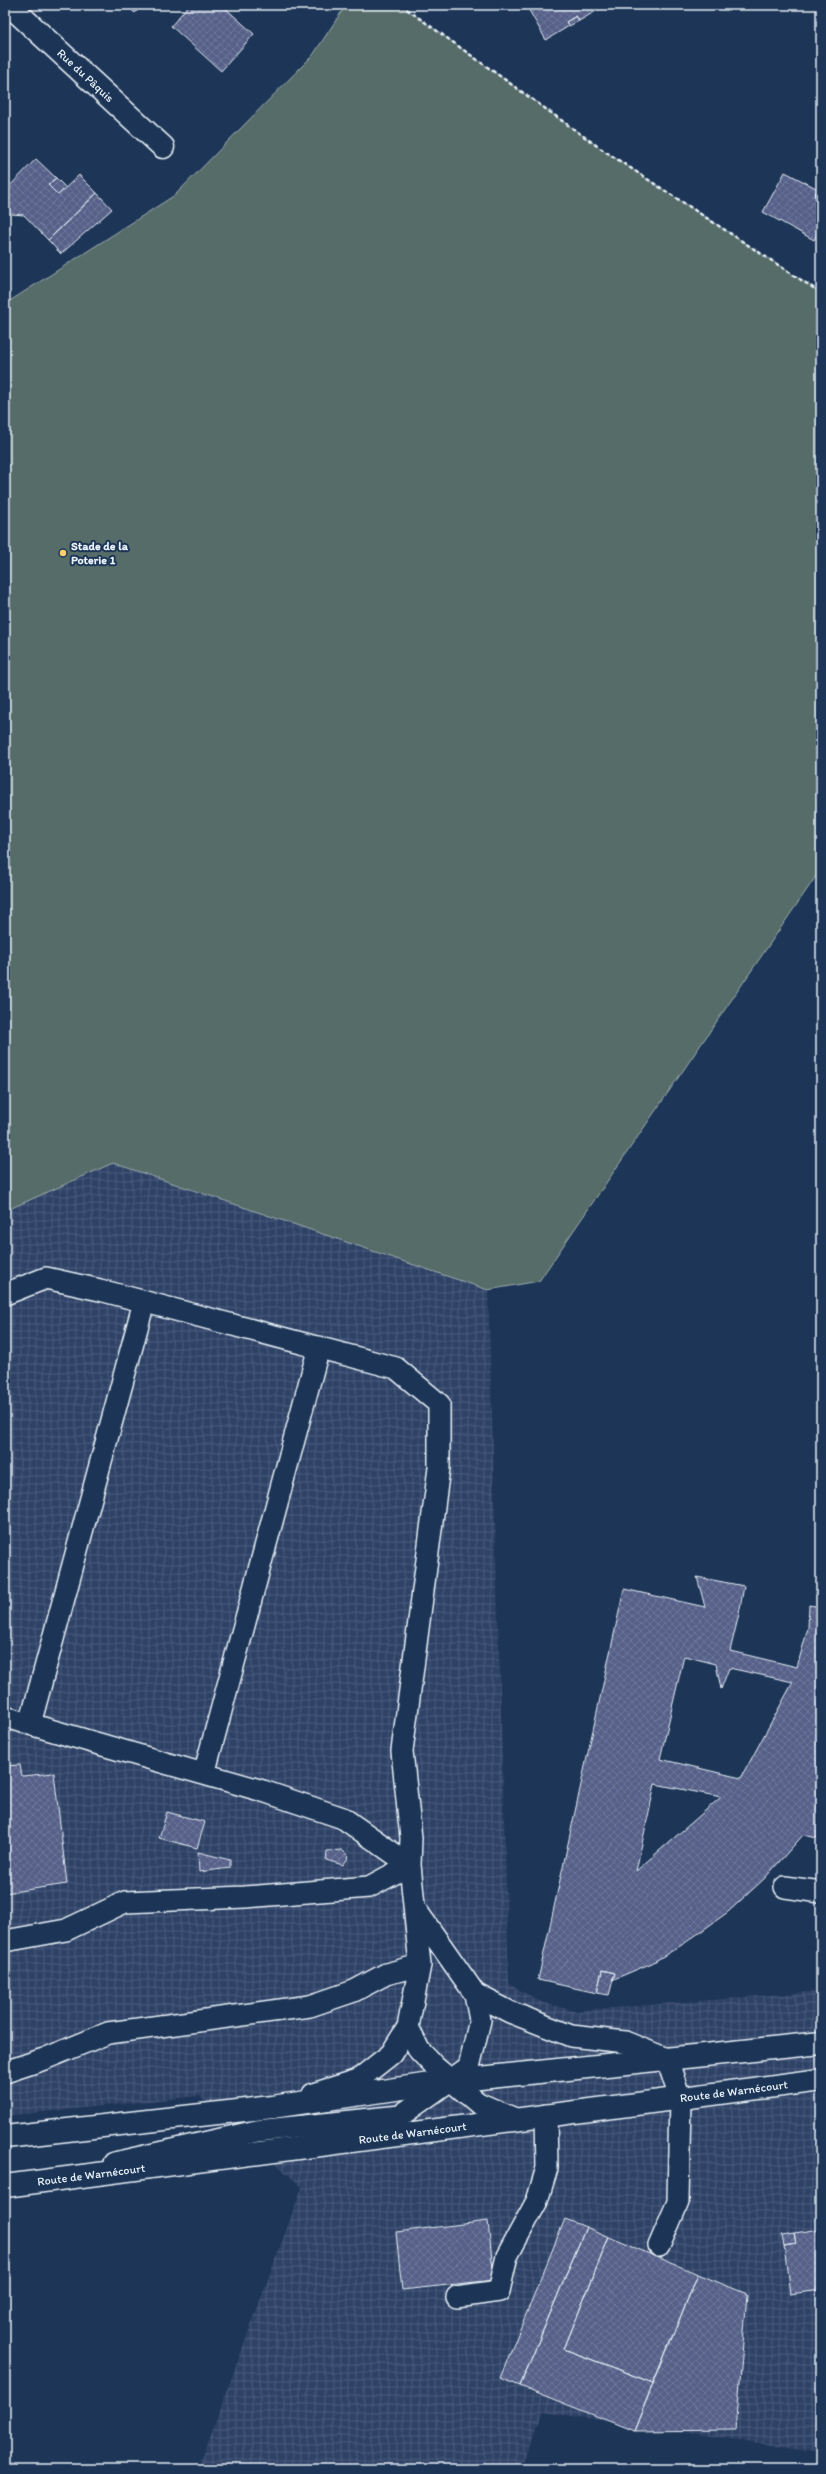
<svg xmlns="http://www.w3.org/2000/svg" width="826" height="2474" viewBox="0 0 826 2474" font-family="Itim,sans-serif">
<defs>
<pattern id="industrial-grid" width="8" height="8" patternUnits="userSpaceOnUse"><rect width="8" height="8" fill="#2e4266"/><path d="M0 4h8M4 0v8" fill="none" stroke="#4c5e7d"/></pattern>
<pattern id="building-cross-hatch" width="8" height="8" patternUnits="userSpaceOnUse"><rect width="8" height="8" fill="#566189"/><path d="M0 0l8 8M0 8l8-8" fill="none" stroke="#6e789a"/></pattern>
</defs>
<rect width="100%" height="100%" fill="#1d3557"/>
<filter id="ink" filterUnits="userSpaceOnUse"><feTurbulence type="fractalNoise" baseFrequency=".025" numOctaves="2"/><feDisplacementMap in="SourceGraphic" scale="8" xChannelSelector="R" yChannelSelector="G"/><feConvolveMatrix kernelMatrix="1 2 1 2 8 2 1 2 1" color-interpolation-filters="sRGB"/></filter>
<g filter="url(#ink)">
<path fill="url(#industrial-grid)" d="M113,1163l375,127 21,694 32,18 33,9 247,-20v461l-277,-40 -24,57h-322l104,-282 -103,-91 -194,20v-905z"/>
<path fill="#546c68" stroke="#9eaeb0" d="M346,5h55l199,143 221,145v576l-282,412 -51,9 -375,-127 -108,48v-907l170,-109 138,-140z"/>
<path fill="url(#building-cross-hatch)" stroke="#e8f1f8" fill-rule="evenodd" d="M126,5h16l-7,8z
M189,5h33l32,29 -33,37 -50,-45z
M526,5h80l-27,16 -3,-5 -10,6 3,4 -23,14z
M576,16l3,5 -10,5 -3,-4z
M36,159l20,19 -8,7 10,10 21,-20 18,18 -49,47 -24,-25 -14,-1 -5,-5v-18z
M785,172l33,17 -4,7 7,4v27l-7,13 -51,-28z
M56,178l10,10 -8,7 -10,-10z
M818,189l3,2v9l-7,-4z
M97,193l15,16 -51,45 -13,-14z
M697,1577l47,9 -5,28 -9,37 67,16 11,-39 1,-23 12,2v211l-4,20 -14,-3 -39,44 -36,33 -43,31 -33,20 -40,17 3,-7 -13,-3 -5,23 -59,-13 86,-391 81,18zM684,1656l32,8 5,25 8,-21 64,14 -52,96 -81,-19zM655,1784l66,13 -85,74 14,-64z
M20,1765l2,11 32,-3 13,111 -62,9v-127z
M167,1812l38,10 -8,26 -38,-10z
M342,1850l7,7 -6,8 -17,-5 1,-9z
M198,1852l32,8v8l-31,4z
M602,1970l13,3 -6,22 -12,-2z
M565,2219l21,8 -66,159 -20,-8z
M488,2221l6,59 -92,10 -6,-58z
M586,2227l23,10 -45,112 89,34 -19,48 -114,-45z
M821,2229v61l-31,4 -6,-48 12,-2 -2,-11z
M794,2233l2,11 -12,2 -2,-11z
M609,2237l89,37 -45,109 -89,-34z
M698,2274l49,20 -11,136 -102,1z"/>
<g fill="none" stroke-linecap="round" stroke-linejoin="round">
<defs>
<path id="lane" d="M5,1294l41,-16 54,12 296,78 43,36v64l-37,283 9,87 -1,27 10,100 -12,62 -17,27 -33,26 -45,14
M5,1717l258,74 80,27 67,47 -41,22 -124,10 -120,5 -59,28 -61,11
M30,1724l114,-422
M204,1774l115,-427
M785,1887l36,5
M475,1994l35,18 61,24 54,6 42,17 13,39 -2,104 -19,44
M408,2027l11,23 16,17 43,36 37,16
M5,2072l39,-13 64,-26 202,-27 44,-15 32,-17 34,-9
M114,2163l143,-32 143,-15 69,-49 11,-47 -5,-26 -59,-84
M457,2297l42,-6 8,-35 30,-55 10,-33 -1,-53"/>
<g id="street">
<path id="s1" d="M9,5l154,142"/>
</g>
<g id="secondary">
<path d="M5,2137l267,-30 179,-26 370,-38"/>
<path id="s2" d="M5,2186l816,-106"/>
</g>
</defs>
<use href="#lane" stroke="#e8f1f8" stroke-width="24"/>
<use href="#street" stroke="#e8f1f8" stroke-width="25"/>
<use href="#secondary" stroke="#e8f1f8" stroke-width="25"/>
<path stroke="#e8f1f8" stroke-width="2.5" stroke-dasharray="4 3" stroke-linecap="butt" d="M401,5l199,143 221,145"/>
<use href="#lane" stroke="#1d3557" stroke-width="21"/>
<use href="#street" stroke="#1d3557" stroke-width="22"/>
<use href="#secondary" stroke="#1d3557" stroke-width="22"/>
</g>
</g>
<circle fill="#ffd166" stroke="#1d3557" stroke-width="1.5" cx="63" cy="553" r="4"/>
<g text-anchor="middle" dominant-baseline="central" stroke-width="4" stroke-linejoin="round" paint-order="stroke">
<g font-size="12" fill="#e8f1f8" stroke="#1d3557">
<text stroke="none"><textPath href="#s1" startOffset="104">Rue du Pâquis</textPath></text>
<text stroke="none"><textPath href="#s2" startOffset="735">Route de Warnécourt</textPath></text>
<text stroke="none"><textPath href="#s2" startOffset="411">Route de Warnécourt</textPath></text>
<text stroke="none"><textPath href="#s2" startOffset="87">Route de Warnécourt</textPath></text>
</g>
<g font-size="12" font-weight="bold" fill="#e8f1f8" stroke="#1d3557" text-anchor="start">
<text x="71" y="546">Stade de la<tspan x="71" dy="14">Poterie 1</tspan></text>
</g>
</g>
<rect width="826" height="2474" fill="none" stroke="#1d3557" stroke-width="20"/>
<rect x="10" y="10" width="806" height="2454" fill="none" stroke="#e8f1f8" stroke-width="1.5" filter="url(#ink)"/>
</svg>
